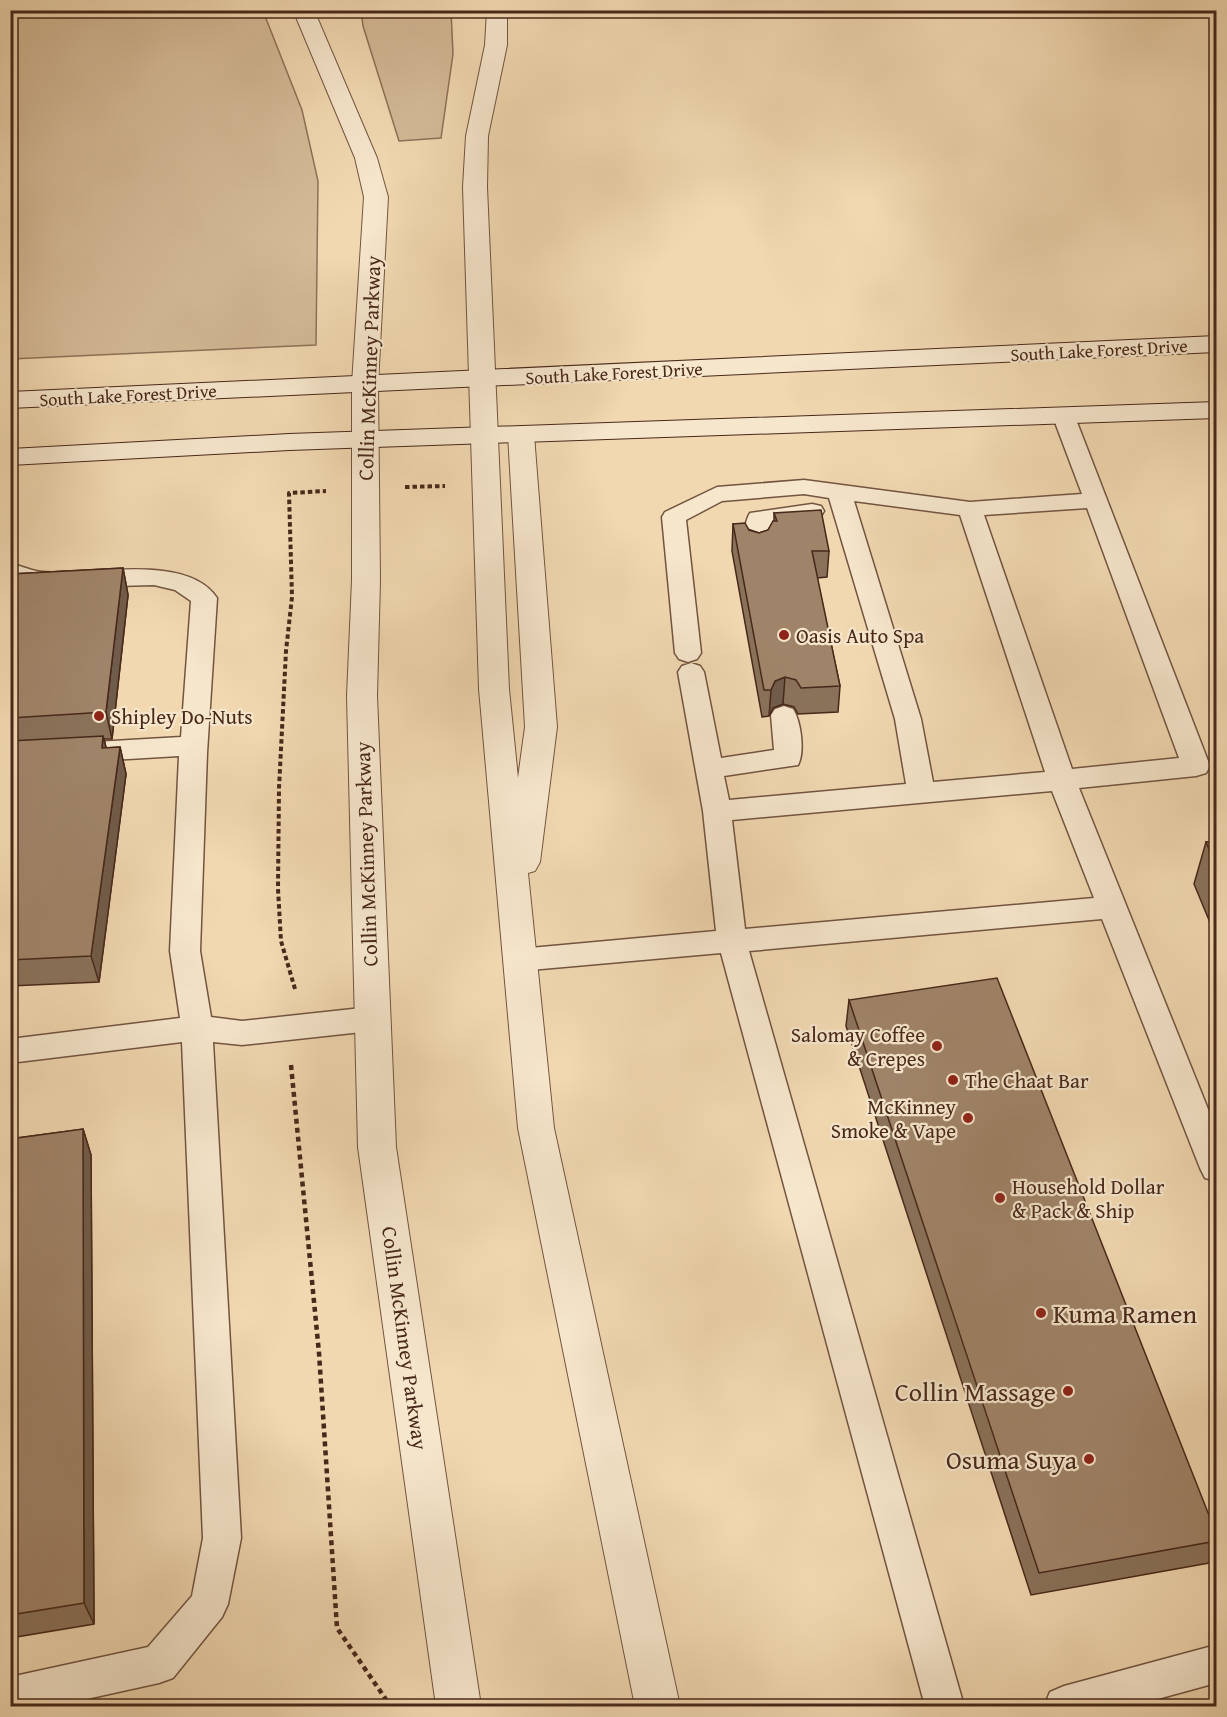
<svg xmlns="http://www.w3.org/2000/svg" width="1227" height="1717" viewBox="0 0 1227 1717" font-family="'Gentium Book Plus',serif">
<rect width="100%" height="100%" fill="#f1d8b1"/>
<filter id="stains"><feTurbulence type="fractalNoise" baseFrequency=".00333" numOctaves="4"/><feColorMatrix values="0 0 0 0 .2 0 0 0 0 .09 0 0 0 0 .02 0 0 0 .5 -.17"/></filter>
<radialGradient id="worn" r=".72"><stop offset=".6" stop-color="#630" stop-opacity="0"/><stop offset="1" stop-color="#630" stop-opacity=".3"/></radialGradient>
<path fill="#d4ba97" stroke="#8e7158" stroke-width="1.5" d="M10,11h253l39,99 16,71 -2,164 -305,14z
M361,11h90l2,43 -12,84 -42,3 -36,-115z"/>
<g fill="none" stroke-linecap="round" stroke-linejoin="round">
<defs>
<path id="service" d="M1064,410l8,2 3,5 135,349 -4,7 -10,3 -117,12 137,341v52l-11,-3 -5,-10 -98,-249 -353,32 215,755h-39l-204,-753 -202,18 -11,-3 -4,-8 4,-8 11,-3 197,-18 -13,-120 -25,-139 4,-6 9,-3 9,3 4,6 17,86 53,-8 -3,-35 4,-6 9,-3 9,3c8,12 12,43 5,56l-74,11 5,24 177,-16 -11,-65 -66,-221 -25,-4 -82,7 -36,19 15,133 -4,6 -9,3 -9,-3 -4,-6 -13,-136 3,-5 52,-25 87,-7 166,22 112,-8 -29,-77 3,-5zM854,501l106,14 85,257 -112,10 -12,-63zM1087,508l92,250 -107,11 -88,-254zM1052,791l42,107 -349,31 -13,-109z
M812,504l9,2 3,5 -3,5 -50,8 -2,25 -3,5 -9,3 -9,-3c-6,-9 -4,-32 2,-41z
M10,563c11,3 22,8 32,9 46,4 145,-20 175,26l-10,155 -7,198 11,66 31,4 129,-14 11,4 4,8 -4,8 -11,4 -129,14 -29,-3 28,496 -13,66 -6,13 -49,61 -14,5 -104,23h-45v-29l138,-30 44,-51 11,-58 -21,-496 -172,21v-24l170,-21 -10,-67 9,-195 -169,10v-19l171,-10 10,-136 -16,-11 -21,-5 -114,3 -30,-9z
M1216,1645v38l-84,23h-88l6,-14 14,-6z"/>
<path id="tertiary" d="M293,10h21l63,148 11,39 -10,187 2,196 -3,116 19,451 85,559h-45l-78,-559 -11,-451 5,-116v-196l12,-187 -9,-39z
M487,10h20v35l-19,91 -1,51 22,502 9,89 7,-51 -17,-292 4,-6 9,-2 9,2 4,6 23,292 -17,135 -5,9 -7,2 26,255 126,578h-45l-117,-578 -39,-439 -16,-502 3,-51 19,-91z"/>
<path id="secondary" d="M1216,336v16l-1206,56v-16z
M1216,402v16l-927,32 -279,15v-16l279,-15z"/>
</defs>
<use href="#service" stroke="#725440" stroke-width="3"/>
<use href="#tertiary" stroke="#725440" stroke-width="2"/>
<use href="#secondary" stroke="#48281a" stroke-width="2"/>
<path stroke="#48281a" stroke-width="4" stroke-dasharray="4.5 3" stroke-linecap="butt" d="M405,487l40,-1
M295,989l-14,-48 -3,-52 1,-101 7,-137 6,-54 -3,-104 37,-2"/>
<path stroke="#48281a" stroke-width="4.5" stroke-dasharray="5 4" stroke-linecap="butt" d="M291,1065l28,288 18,275 50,73 1,5"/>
<use href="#service" fill="#f6e6cc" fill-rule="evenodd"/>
<use href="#tertiary" fill="#f6e6cc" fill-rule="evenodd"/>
<use href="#secondary" fill="#f6e6cc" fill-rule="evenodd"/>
</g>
<path fill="#8a725a" stroke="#48281a" stroke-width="1.5" d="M774,513l55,38 -2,26 -10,1 23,108 -2,26 -40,2 -4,-7 -11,-3 -10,4 -4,8 -7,1 -30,-166 1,-27 26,9 9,-3 6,-9z
M123,568l5,27 -16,144h-8l2,9 14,-1 6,27 -27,208 -89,4 1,-412z
M1216,841v96l-22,-53 12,-42z
M849,1000l367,533v13l-7,17 -178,32 -185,-569z
M83,1129l8,26 3,469 -84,14v-499z"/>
<path fill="#705c4a" stroke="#48281a" stroke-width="1.5" d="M123,568l5,27 -16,144 -6,-27z
M785,677l-2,27 -10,4 -4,8 2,-26 4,-9z
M103,736l7,26 -8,-14z
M120,747l6,27 -27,208 -8,-26z
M83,1129l8,26 3,469 -10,-21z"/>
<path fill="#a08469" stroke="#48281a" stroke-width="1.5" d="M821,510l8,41h-17l28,135 -39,2 -5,-8 -11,-3 -10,4 -4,9h-7l-31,-166 12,-1 4,7 10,3 9,-3 5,-9h4l-3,-8z
M123,568l-17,144 -96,6 1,-144z
M103,736l-1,12 18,-1 -29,209 -81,4v-219z
M1216,841v25l-10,-24z
M997,978l219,555v8l-177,32 -190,-573z
M83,1129l1,474 -74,12v-476z"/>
<g fill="#8f2418" stroke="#f6e6cc" stroke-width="2">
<circle cx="784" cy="635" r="6"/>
<circle cx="99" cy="716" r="6"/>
<circle cx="937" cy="1046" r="6"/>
<circle cx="953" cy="1080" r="6"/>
<circle cx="968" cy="1118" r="6"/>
<circle cx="1000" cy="1198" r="6"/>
<circle cx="1041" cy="1313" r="6"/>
<circle cx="1068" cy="1391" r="6"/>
<circle cx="1089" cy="1459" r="6"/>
</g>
<g text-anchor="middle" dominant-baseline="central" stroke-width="4.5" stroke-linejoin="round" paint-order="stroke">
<g font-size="18" fill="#48281a" stroke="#f6e6cc">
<text transform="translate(1099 350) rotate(-3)">South Lake Forest Drive</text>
<text transform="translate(614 373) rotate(-3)">South Lake Forest Drive</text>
<text transform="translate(128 395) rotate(-3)">South Lake Forest Drive</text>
</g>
<g font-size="21" fill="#48281a" stroke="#f6e6cc">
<text transform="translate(369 368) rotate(-88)">Collin McKinney Parkway</text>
<text transform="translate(366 854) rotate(-92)">Collin McKinney Parkway</text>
<text transform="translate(405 1338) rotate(82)">Collin McKinney Parkway</text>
</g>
<g font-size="21" fill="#48281a" stroke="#f6e6cc" text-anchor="start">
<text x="796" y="635">Oasis Auto Spa</text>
<text x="111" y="716">Shipley Do-Nuts</text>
<text x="925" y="1034" text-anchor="end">Salomay Coffee<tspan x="925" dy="24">&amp; Crepes</tspan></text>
<text x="965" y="1080">The Chaat Bar</text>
<text x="956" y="1106" text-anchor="end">McKinney<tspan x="956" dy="24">Smoke &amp; Vape</tspan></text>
<text x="1012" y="1186">Household Dollar<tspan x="1012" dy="24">&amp; Pack &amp; Ship</tspan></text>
</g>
<g font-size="26" fill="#48281a" stroke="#f6e6cc" text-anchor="end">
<text x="1053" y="1313" text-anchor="start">Kuma Ramen</text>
<text x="1056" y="1391">Collin Massage</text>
<text x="1077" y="1459">Osuma Suya</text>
</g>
</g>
<rect width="1227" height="1717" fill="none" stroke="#f1d8b1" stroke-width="36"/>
<rect x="12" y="12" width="1203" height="1693" fill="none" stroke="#48281a" stroke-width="3"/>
<rect x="18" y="18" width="1191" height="1681" fill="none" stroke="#48281a" stroke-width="1.5"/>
<rect width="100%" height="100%" filter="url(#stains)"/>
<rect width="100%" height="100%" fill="url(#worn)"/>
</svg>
